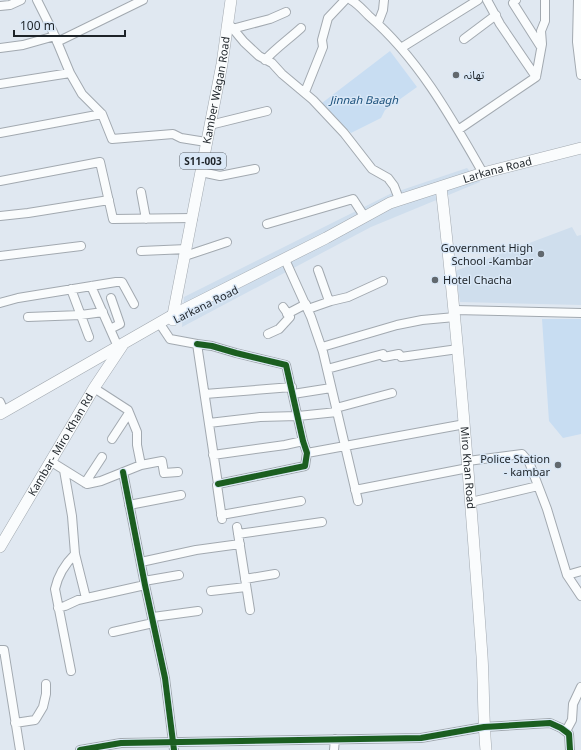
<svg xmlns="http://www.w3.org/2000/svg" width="581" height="750" viewBox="0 0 581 750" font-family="Georgia,'Noto Sans Arabic',serif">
<rect width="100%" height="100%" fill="#e0e8f1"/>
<path fill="#cfdeed" d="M467,168l13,14 -109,45 -189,100 2,-30 206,-103z
M572,227l5,9 4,-1v70l-121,-3 -5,-31z"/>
<path fill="#c8ddf2" d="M390,51l27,36 -32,23 -4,8 -30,15 -29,-30z
M542,319h39v115l-18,4 -14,-17z"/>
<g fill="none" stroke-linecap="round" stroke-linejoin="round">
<defs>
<path id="minor" d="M37,0l16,32 17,41 12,21 20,20 10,25 61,-5 8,4 25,4
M351,0c7,4 12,10 18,16 49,42 82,101 114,157
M487,0l13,24 36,53
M516,0l-3,3 28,44
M578,0l-1,42 4,33
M0,6l10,-1 11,-5
M378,23l5,-13 1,-10
M229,24l15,18 15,14 13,7 10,11 31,26 31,33 28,36 16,9 6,8 5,13
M232,29l38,-10 16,-7
M464,39l32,-24
M57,42l86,-42
M0,48l23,-3 32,-9
M401,48l77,-48
M265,60c11,-12 24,-21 36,-32
M0,84l70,-11
M305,92l18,-45 -1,-7 6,-22 17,-18
M210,125l57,-14
M458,130l78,-53 6,-33 -1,-13 4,-10v-21
M0,133l102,-19
M201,172l19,4 35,-7
M0,181l100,-19 13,57 80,-1
M141,192l5,27
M0,216l28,-3 81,-13
M267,224l86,-25 11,17
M141,251l46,-2
M0,256l81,-10
M185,256l42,-14
M287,264l24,53 12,35 35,149
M318,270l11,31
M91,286l27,61
M71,289l18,48
M0,303l18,-5 98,-16h6l12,22
M308,309l23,-8 17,-4 35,-16
M455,310l126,3
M287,314l19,-10
M28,317l53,-2 22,-3
M162,327l8,12 27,5 21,140 -1,1 5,34
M110,329l10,-5 -9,-26
M268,334l11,-5 11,-12 -7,-10
M197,344l15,2 24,7 50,12 17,76 4,12 -2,13 -87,18
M322,347l75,-22 25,-5 33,-3
M327,369l56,-15 1,3 15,-3 2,3 57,-8
M94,388l34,22 9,22v13l4,20
M205,394l87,-7
M293,394l38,-6
M0,402l4,9
M336,408l56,-15
M209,423l51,-6 38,-1 39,-4
M112,439l17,-26
M307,453l158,-29
M213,455l72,-10 18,-4
M50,461l37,23 14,-3 40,-16 21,-4 2,12 14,-1
M468,461l54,-7 7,8 18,47 20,66 14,21
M64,470l8,46 3,38 11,44
M123,472l22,113 20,93 9,72
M85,483l17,-26
M355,490l113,-22
M471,502l67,-16
M129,505l52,-10
M221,515l80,-14
M237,527l13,83
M238,534l84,-12
M141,562l55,-12 44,-6
M567,575l14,-4
M245,579l30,-5
M144,581l35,-6
M211,591l35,-4
M58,608l7,-2 13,-6 67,-15
M153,617l45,-6
M113,632l40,-9
M0,650h4l16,100
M71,671l-16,-82c3,-14 10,-25 20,-35
M15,723l20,-3 2,-3 6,-10 3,-13v-10
M566,731l6,-11 1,-16 8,-17
M80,750l41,-7 300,-5 63,-11 66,-4 11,5 8,6 1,16
M334,750l1,-11"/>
<g id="major">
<path id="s1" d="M441,187c18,156 30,313 41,469 2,32 1,63 4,94"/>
<path id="s2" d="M173,320v-5l49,-251 9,-64"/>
<path id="s3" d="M0,414l173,-99 153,-77 64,-35 93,-30 98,-25"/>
<path id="s4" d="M0,547l94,-159 28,-42"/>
</g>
</defs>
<use href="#minor" stroke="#a2a9b0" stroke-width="10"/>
<use href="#major" stroke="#a2a9b0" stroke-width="12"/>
<use href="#minor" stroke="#fafcfd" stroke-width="8"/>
<use href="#major" stroke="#fafcfd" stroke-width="11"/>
<defs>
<path id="cycleway" d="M197,344l15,2 24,7 50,12 17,76 4,12 -2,13 -87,18
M123,472l22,113 20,93 9,72
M80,750l41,-7 300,-5 63,-11 66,-4 11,5 8,6 1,16"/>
</defs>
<use href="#cycleway" stroke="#dae8f7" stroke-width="8"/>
<use href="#cycleway" stroke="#1b5e20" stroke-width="6"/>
</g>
<g fill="#61686e" stroke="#dae8f7" stroke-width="1.5">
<circle cx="456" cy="75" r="4"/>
<circle cx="541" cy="254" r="4"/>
<circle cx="435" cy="280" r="4"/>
<circle cx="558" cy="465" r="4"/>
</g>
<g text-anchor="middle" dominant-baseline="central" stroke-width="3" stroke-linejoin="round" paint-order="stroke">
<rect fill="#dae8f7" stroke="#565e66" stroke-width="1" x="180" y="153" width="46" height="16" rx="3"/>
<g font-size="10" font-weight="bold" fill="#1d2328">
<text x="203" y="161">S11-003</text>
</g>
<g font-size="11" fill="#1d2328" stroke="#dae8f7" text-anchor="start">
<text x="464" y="75">تھانہ</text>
<text x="533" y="248" text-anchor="end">Government High<tspan x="533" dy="13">School -Kambar</tspan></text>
<text x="443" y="280">Hotel Chacha</text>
<text x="550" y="459" text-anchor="end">Police Station<tspan x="550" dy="13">- kambar</tspan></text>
</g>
<g font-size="11" fill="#1d2328" stroke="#dae8f7">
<text stroke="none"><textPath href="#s2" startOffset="234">Kamber Wagan Road</textPath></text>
<text stroke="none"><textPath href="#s3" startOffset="556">Larkana Road</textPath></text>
<text transform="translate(206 305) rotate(-26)">Larkana Road</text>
<text stroke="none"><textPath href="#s4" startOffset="119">Kambar- Miro Khan Rd</textPath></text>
<text stroke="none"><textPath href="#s1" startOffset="282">Miro Khan Road</textPath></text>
</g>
<g font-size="11" font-style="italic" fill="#184e79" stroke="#dae8f7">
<text x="364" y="100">Jinnah Baagh</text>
</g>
</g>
<path d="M14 30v6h111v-6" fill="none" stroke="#1d2328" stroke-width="2"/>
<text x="20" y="30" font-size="12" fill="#1d2328" stroke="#dae8f7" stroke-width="3" paint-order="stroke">100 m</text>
</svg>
